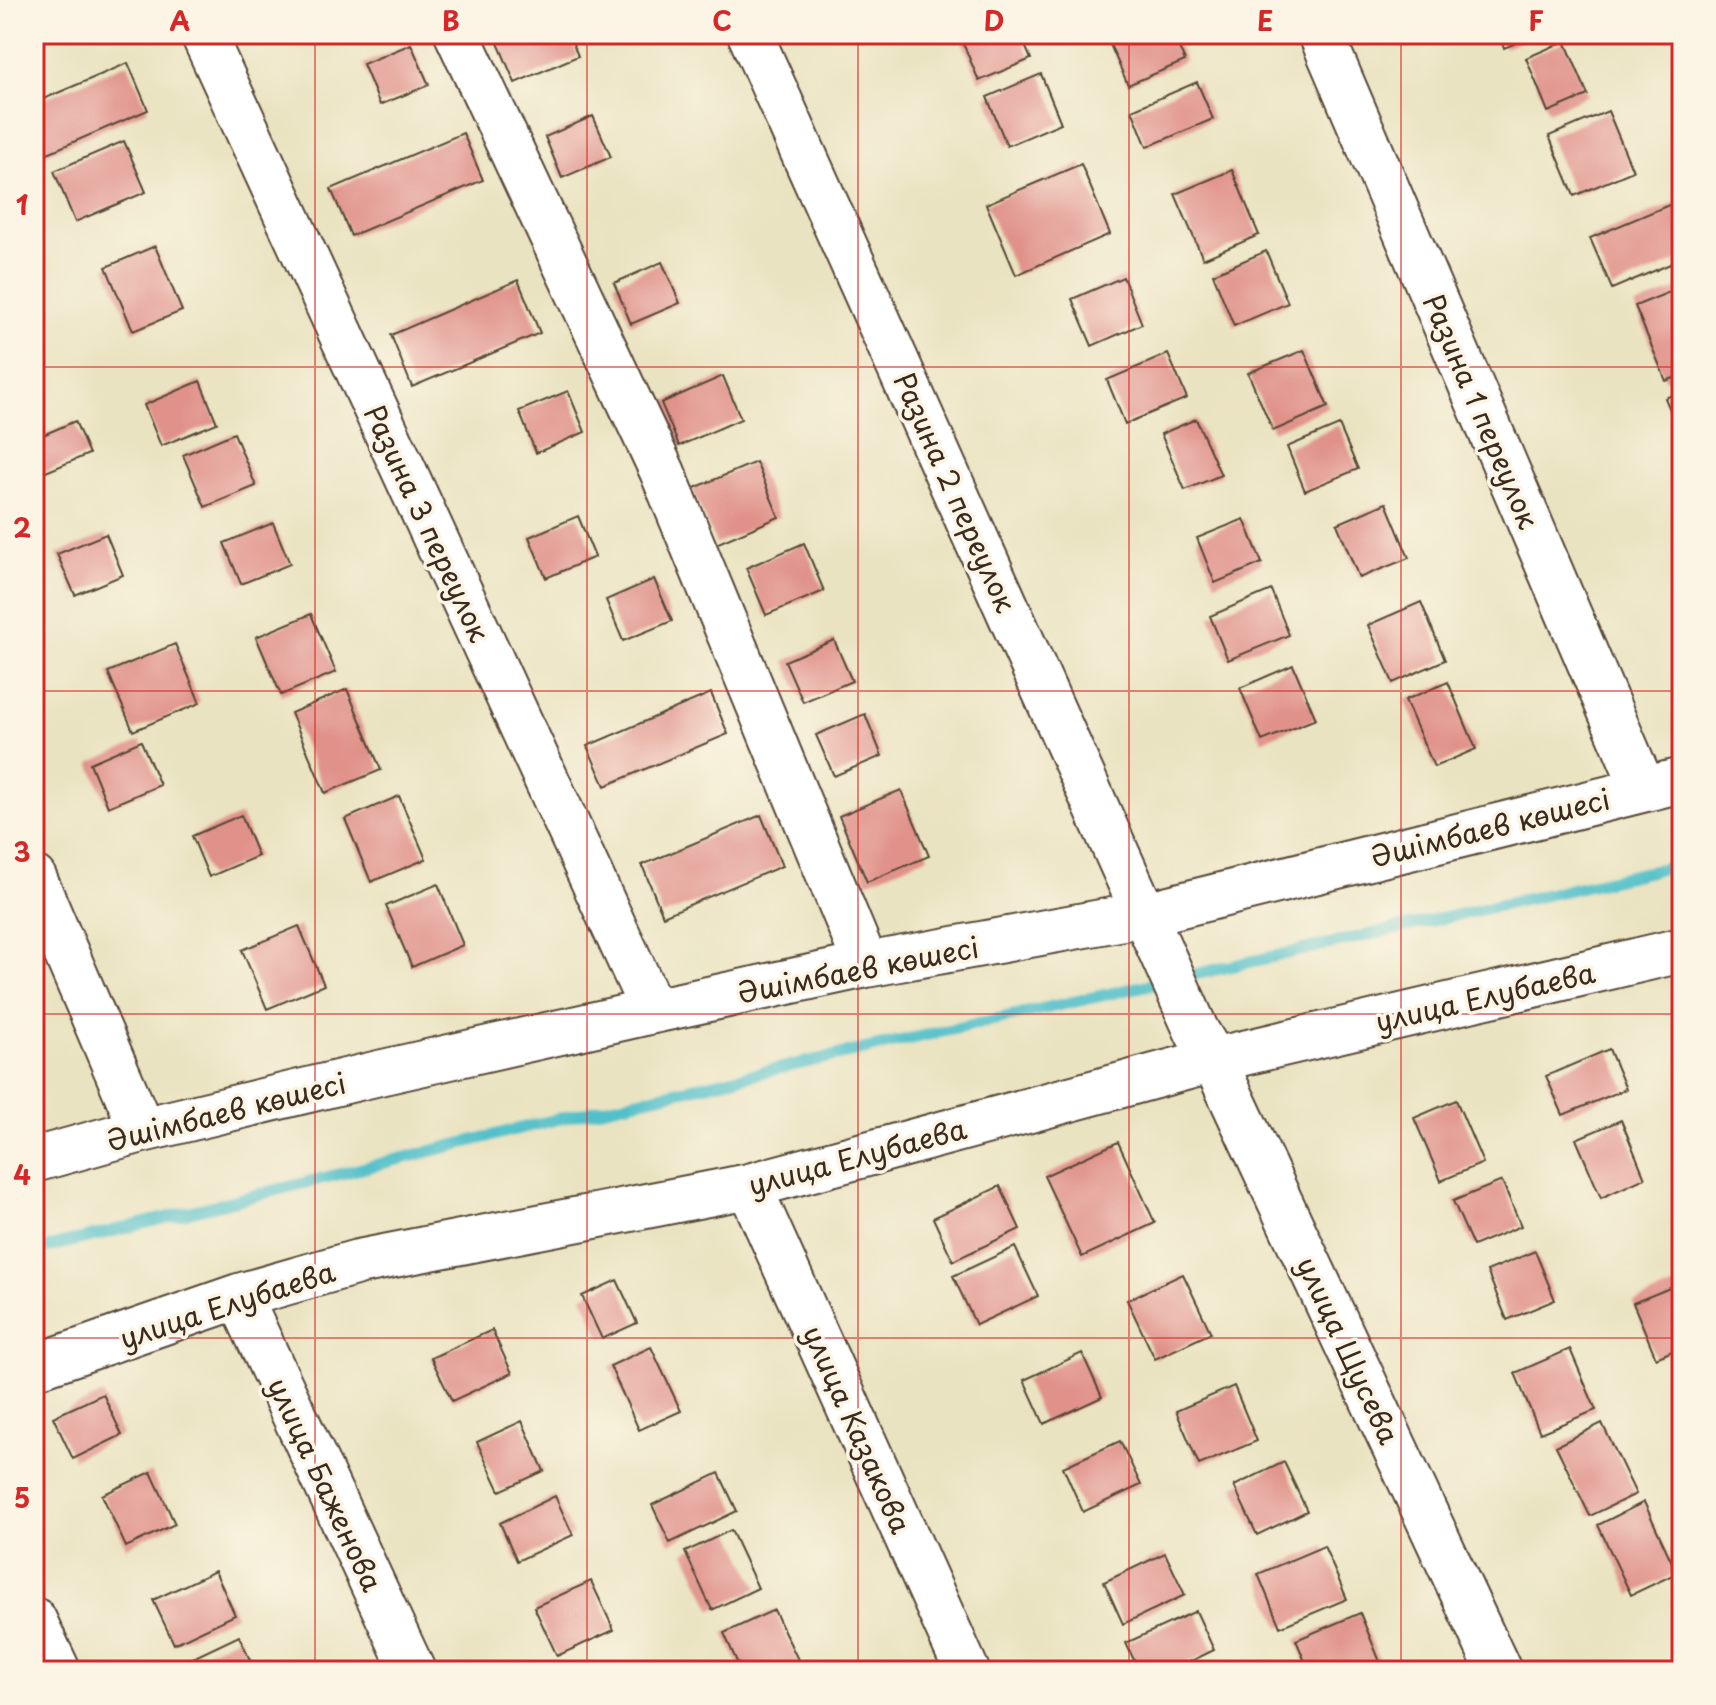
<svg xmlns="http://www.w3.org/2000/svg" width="1716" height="1705" viewBox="0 0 1716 1705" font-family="'Playpen Sans',sans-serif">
<rect width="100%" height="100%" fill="#fcf5e5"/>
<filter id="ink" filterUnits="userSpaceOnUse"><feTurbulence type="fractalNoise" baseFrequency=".0125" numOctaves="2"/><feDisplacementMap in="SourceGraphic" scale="16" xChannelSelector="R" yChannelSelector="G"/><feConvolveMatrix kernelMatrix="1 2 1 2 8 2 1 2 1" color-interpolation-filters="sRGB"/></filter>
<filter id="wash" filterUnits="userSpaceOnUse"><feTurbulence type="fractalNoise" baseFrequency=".006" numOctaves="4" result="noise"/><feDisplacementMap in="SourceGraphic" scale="32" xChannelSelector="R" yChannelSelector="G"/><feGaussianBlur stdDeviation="1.8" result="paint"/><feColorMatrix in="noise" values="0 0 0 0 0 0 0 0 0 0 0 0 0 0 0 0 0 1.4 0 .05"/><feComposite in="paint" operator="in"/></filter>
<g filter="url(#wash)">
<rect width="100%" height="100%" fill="#eae3c1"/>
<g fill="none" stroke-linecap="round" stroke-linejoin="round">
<path stroke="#52c0c9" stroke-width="12" d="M34,1251l544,-137 1104,-250"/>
</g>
<g id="blocks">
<path fill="#e0928a" d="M519,34h50l9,22 -63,27 -17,-40z
M959,34h61l11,25 -52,22z
M1122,34h51l12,27 -57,24 -20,-45z
M1498,34h40l-34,14z
M1565,41l23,54 -40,17 -22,-54z
M411,44l18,41 -49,20 -17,-41z
M128,63l20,47 -107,46 -7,-16v-37z
M1041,74l20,49 -54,23 -20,-49z
M1197,82l16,37 -66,28 -15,-37z
M1608,111l25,60 -59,25 -25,-60z
M593,116l18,41 -49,21 -17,-41z
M463,133l20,47 -132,56 -20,-47z
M124,141l22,51 -71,30 -21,-51z
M1081,164l29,70 -94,41 -30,-71z
M1232,170l27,65 -56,24 -28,-65z
M1676,202l6,15v42l-70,30 -22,-51z
M155,246l27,65 -49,20 -27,-64z
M1266,251l22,52 -54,23 -21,-52z
M662,262l18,41 -49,21 -17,-41z
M1123,277l19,47 -50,22 -20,-47z
M518,280l22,53 -128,54 -21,-52z
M1682,287v88l-16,6 -31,-75z
M1304,350l24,57 -55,24 -25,-58z
M1168,354l19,44 -62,26 -18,-44z
M723,376l18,43 -62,27 -18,-43z
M200,381l17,42 -56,23 -17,-41z
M568,391l17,41 -49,21 -17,-42z
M1682,391v47l-17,-40z
M1196,419l25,56 -36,15 -24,-56z
M75,421l14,33 -55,23v-38z
M1339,425l19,44 -53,22 -18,-44z
M234,433l22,53 -51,21 -22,-52z
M756,462l23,55 -63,27 -24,-55z
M1386,503l23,55 -50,20 -22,-54z
M578,516l17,41 -49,21 -17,-41z
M1244,519l18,44 -47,20 -18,-45z
M273,523l17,41 -49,20 -17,-41z
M106,534l17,41 -48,20 -18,-41z
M804,543l20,48 -58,24 -20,-47z
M654,579l18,42 -49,20 -17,-41z
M1271,590l18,45 -61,25 -18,-44z
M1421,602l24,58 -52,23 -25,-58z
M311,614l25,58 -55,23 -25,-58z
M834,640l18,41 -49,21 -18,-41z
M175,644l25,59 -67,28 -25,-59z
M1293,665l23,54 -54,22 -22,-53z
M1448,682l28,67 -42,18 -29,-67z
M347,689l34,81 -56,23 -34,-80z
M711,693l17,41 -123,52 -18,-40z
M865,714l17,42 -48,20 -18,-41z
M141,741l19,44 -52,22 -18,-44z
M901,790l28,66 -62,26 -28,-66z
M399,796l27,63 -55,23 -26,-63z
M241,815l17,41 -49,21 -17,-41z
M761,815l21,51 -119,50 -21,-51z
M438,884l25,61 -51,22 -26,-61z
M299,926l25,59 -57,24 -25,-59z
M1609,1049l17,40 -63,26 -17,-39z
M1456,1100l27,63 -42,18 -27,-63z
M1621,1120l24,58 -44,20 -25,-59z
M1118,1142l37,81 -73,34 -38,-81z
M1502,1181l19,45 -48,20 -20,-45z
M1000,1186l20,43 -67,32 -20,-43z
M1015,1247l23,49 -62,29 -23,-49z
M1535,1251l20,49 -48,20 -20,-49z
M1183,1274l28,59 -56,26 -28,-59z
M617,1280l20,43 -35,16 -20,-43z
M1682,1283v64l-26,11 -23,-55z
M492,1330l20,43 -60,28 -21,-43z
M651,1347l30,64 -42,19 -29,-64z
M1570,1349l26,61 -56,23 -25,-60z
M1082,1353l20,44 -58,27 -20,-44z
M1234,1386l23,55 -58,24 -23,-54z
M103,1394l19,41 -49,24 -20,-42z
M522,1421l22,50 -44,20 -23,-49z
M1602,1423l34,71 -46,22 -34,-70z
M1120,1441l21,44 -58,27 -20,-45z
M1284,1462l23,49 -50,24 -23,-49z
M151,1472l24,52 -49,23 -24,-52z
M719,1473l18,38 -67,32 -18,-38z
M555,1496l18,39 -56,26 -17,-38z
M1644,1502l33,71 -46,22 -33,-70z
M731,1530l27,58 -46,22 -27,-58z
M1324,1546l23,53 -67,28 -22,-53z
M1165,1553l20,42 -62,29 -19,-42z
M215,1571l20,44 -61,29 -21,-44z
M591,1581l23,49 -57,26 -23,-49z
M774,1610l28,58 -7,3h-54l-17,-38z
M1196,1611l18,39 -43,21h-32l-13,-28z
M1360,1613l23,56 -74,2 -13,-31z
M239,1636l16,35h-77l-2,-5z"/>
</g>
</g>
<g filter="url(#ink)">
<use href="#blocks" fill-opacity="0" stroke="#554636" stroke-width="2"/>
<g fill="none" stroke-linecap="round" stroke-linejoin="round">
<defs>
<path id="minor" d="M203,34l450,977
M457,34l205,437 204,494
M750,34l447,998 17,28 285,611
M1321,34l322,754
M34,878l108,252
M34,1160l108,-30 237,-57 274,-62 213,-46 279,-51 537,-134
M749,1186l218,485
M239,1296l174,375
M34,1367l205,-71 119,-34 391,-76 465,-126 468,-110"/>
<path id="tertiary" d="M34,1620l24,51"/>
</defs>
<use href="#minor" stroke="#554636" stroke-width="48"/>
<use href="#tertiary" stroke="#554636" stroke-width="48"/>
<use href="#minor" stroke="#fff" stroke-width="44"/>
<use href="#tertiary" stroke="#fff" stroke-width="44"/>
</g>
</g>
<path fill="none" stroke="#d62828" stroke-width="2" stroke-opacity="0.55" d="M315,34v1637M587,34v1637M858,34v1637M1129,34v1637M1401,34v1637M34,367h1648M34,691h1648M34,1014h1648M34,1338h1648"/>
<g text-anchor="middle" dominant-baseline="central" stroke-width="7" stroke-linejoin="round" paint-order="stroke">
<g font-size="28" fill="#3b2a1e" stroke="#fcf5e5">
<text transform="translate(1482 411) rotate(67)">Разина 1 переулок</text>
<text transform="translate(956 492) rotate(66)">Разина 2 переулок</text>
<text transform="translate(428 523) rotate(65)">Разина 3 переулок</text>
<text transform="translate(1490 827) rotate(-14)">Әшімбаев көшесі</text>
<text transform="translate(858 969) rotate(-11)">Әшімбаев көшесі</text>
<text transform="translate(1485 996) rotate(-13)">улица Елубаева</text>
<text transform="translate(226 1111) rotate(-14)">Әшімбаев көшесі</text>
<text transform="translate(857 1156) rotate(-15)">улица Елубаева</text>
<text transform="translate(227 1304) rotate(-18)">улица Елубаева</text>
<text transform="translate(1349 1350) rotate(65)">улица Щусева</text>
<text transform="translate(858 1429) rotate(66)">улица Казакова</text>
<text transform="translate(326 1484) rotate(65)">улица Баженова</text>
</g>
</g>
<rect width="1716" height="1705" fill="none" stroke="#fcf5e5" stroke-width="88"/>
<rect x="44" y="44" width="1628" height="1617" fill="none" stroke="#d62828" stroke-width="3"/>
<g font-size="26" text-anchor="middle" font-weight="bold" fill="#d62828">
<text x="180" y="31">A</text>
<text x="451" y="31">B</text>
<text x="722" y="31">C</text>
<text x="994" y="31">D</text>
<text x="1265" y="31">E</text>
<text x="1536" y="31">F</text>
<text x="22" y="215">1</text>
<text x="22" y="538">2</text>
<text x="22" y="862">3</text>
<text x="22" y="1185">4</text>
<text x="22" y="1508">5</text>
</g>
</svg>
